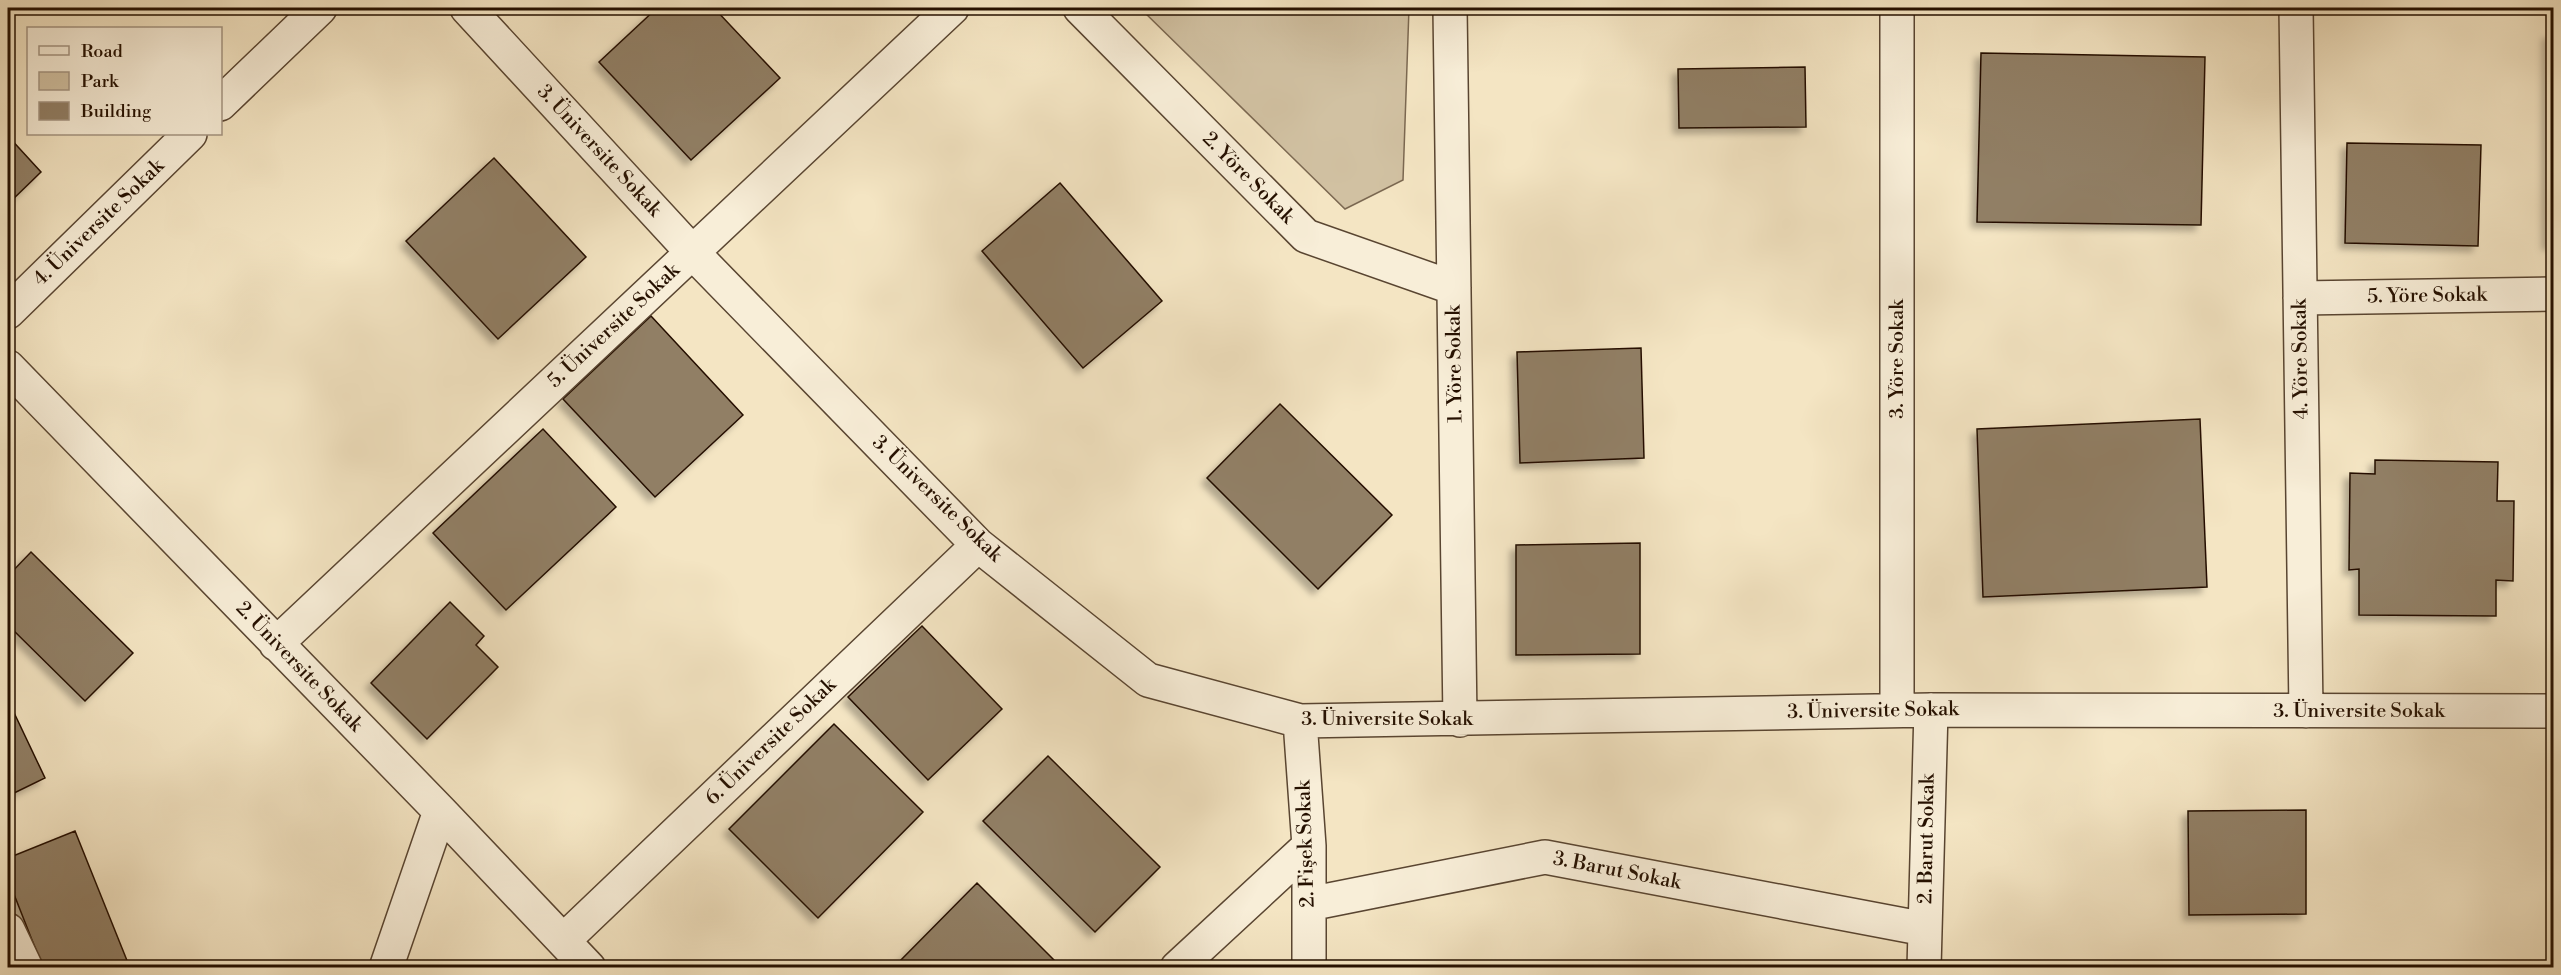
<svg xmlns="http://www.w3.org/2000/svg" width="2561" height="975" viewBox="0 0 2561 975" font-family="'Libre Bodoni',serif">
<defs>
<filter id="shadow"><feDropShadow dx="-5.5" dy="5.5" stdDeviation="3" flood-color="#0004"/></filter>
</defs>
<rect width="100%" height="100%" fill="#f4e5c3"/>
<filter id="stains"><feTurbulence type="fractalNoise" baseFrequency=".00333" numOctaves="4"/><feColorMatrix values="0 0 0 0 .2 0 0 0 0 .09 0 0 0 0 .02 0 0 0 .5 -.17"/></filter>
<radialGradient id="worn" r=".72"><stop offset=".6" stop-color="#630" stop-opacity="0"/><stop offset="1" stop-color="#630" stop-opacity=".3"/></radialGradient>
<path fill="#d1c1a2" stroke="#7b6851" stroke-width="1.5" d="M1140,8h269l-6,172 -58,29z"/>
<path fill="#917f65" stroke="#251000" stroke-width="1.5" filter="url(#shadow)" d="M657,8h57l66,70 -89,82 -92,-98z
M2554,33v211h-6v-210z
M1981,53l224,4 -4,168 -224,-3z
M1805,67l1,60 -127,1 -1,-59z
M8,136l33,36 -33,32z
M2347,143l134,2 -3,101 -133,-3z
M494,158l92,99 -88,82 -92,-98z
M1060,183l102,118 -79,67 -101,-117z
M651,316l92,99 -88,82 -92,-98z
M1641,348l3,110 -124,5 -3,-111z
M1280,404l112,111 -74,74 -111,-111z
M2200,419l7,168 -224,10 -6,-168z
M543,429l73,78 -110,103 -73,-77z
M2375,460l123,2 -1,39h17l-1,80 -17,-1v36l-137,-1v-46l-10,1 1,-97 25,1z
M1640,543v111l-124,1v-110z
M31,552l102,101 -48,48 -77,-76v-49z
M450,602l34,34 -8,9 22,22 -71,72 -56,-56z
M922,626l80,83 -74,71 -80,-83z
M8,700l37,78 -37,18z
M834,724l89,88 -105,106 -89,-89z
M1048,756l112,111 -65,65 -112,-111z
M2306,810v104l-117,1 -1,-104z
M75,831l55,137h-87l-35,-89v-21z
M977,883l85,85h-169z"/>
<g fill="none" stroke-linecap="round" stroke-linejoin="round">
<defs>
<path id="minor" d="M467,8l225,244 286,293 170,135 152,41 631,-11 623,1
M1080,8l226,228 148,52
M1450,8l10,712
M2296,8l10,703
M220,104l100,-96
M2300,298l254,-4
M8,312l182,-178
M8,367l432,444 149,157
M276,644l676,-636
M1897,710v-702
M1300,721l9,125v122
M1309,904l236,-47 380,72
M8,930l18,38
M564,940l414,-395
M386,968l54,-157
M1177,968l132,-122
M1924,968l7,-258"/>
</defs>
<use href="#minor" stroke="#594531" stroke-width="36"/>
<use href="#minor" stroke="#f8eed8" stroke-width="33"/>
</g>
<g text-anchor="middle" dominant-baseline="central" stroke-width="4.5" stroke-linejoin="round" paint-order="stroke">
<g font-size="20" fill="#251000" stroke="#f8eed8">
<text transform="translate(599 151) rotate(47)">3. Üniversite Sokak</text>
<text transform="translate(1248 178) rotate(45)">2. Yöre Sokak</text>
<text transform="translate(99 223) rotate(-44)">4. Üniversite Sokak</text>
<text transform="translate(2427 296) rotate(-1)">5. Yöre Sokak</text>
<text transform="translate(614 326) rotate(-43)">5. Üniversite Sokak</text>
<text transform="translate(1897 359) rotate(-90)">3. Yöre Sokak</text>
<text transform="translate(2301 359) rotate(-91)">4. Yöre Sokak</text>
<text transform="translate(1455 364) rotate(-91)">1. Yöre Sokak</text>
<text transform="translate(937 499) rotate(44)">3. Üniversite Sokak</text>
<text transform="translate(299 667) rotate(46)">2. Üniversite Sokak</text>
<text transform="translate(1873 711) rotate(-1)">3. Üniversite Sokak</text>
<text x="2359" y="711">3. Üniversite Sokak</text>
<text x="1387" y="719">3. Üniversite Sokak</text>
<text transform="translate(771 742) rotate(-44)">6. Üniversite Sokak</text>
<text transform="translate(1927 839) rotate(-89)">2. Barut Sokak</text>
<text transform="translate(1306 844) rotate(-92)">2. Fişek Sokak</text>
<text transform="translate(1617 871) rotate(11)">3. Barut Sokak</text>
</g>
</g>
<rect width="2561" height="975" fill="none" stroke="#f4e5c3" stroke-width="30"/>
<rect x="9" y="9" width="2543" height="957" fill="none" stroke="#251000" stroke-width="3"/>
<rect x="15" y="15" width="2531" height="945" fill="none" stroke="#251000" stroke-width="1.5"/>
<rect x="27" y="27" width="195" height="108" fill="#f8eed8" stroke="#a49582" stroke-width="1.5"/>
<rect x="39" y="46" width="30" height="9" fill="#f8eed8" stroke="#a49582" stroke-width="1.5"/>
<text x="81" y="57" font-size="18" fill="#251000">Road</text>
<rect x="39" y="72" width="30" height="18" fill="#d1c1a2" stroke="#a49582" stroke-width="1.5"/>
<text x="81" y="87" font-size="18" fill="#251000">Park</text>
<rect x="39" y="102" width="30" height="18" fill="#917f65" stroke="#a49582" stroke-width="1.5"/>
<text x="81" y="117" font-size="18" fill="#251000">Building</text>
<rect width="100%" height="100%" filter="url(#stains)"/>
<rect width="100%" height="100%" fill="url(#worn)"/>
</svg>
